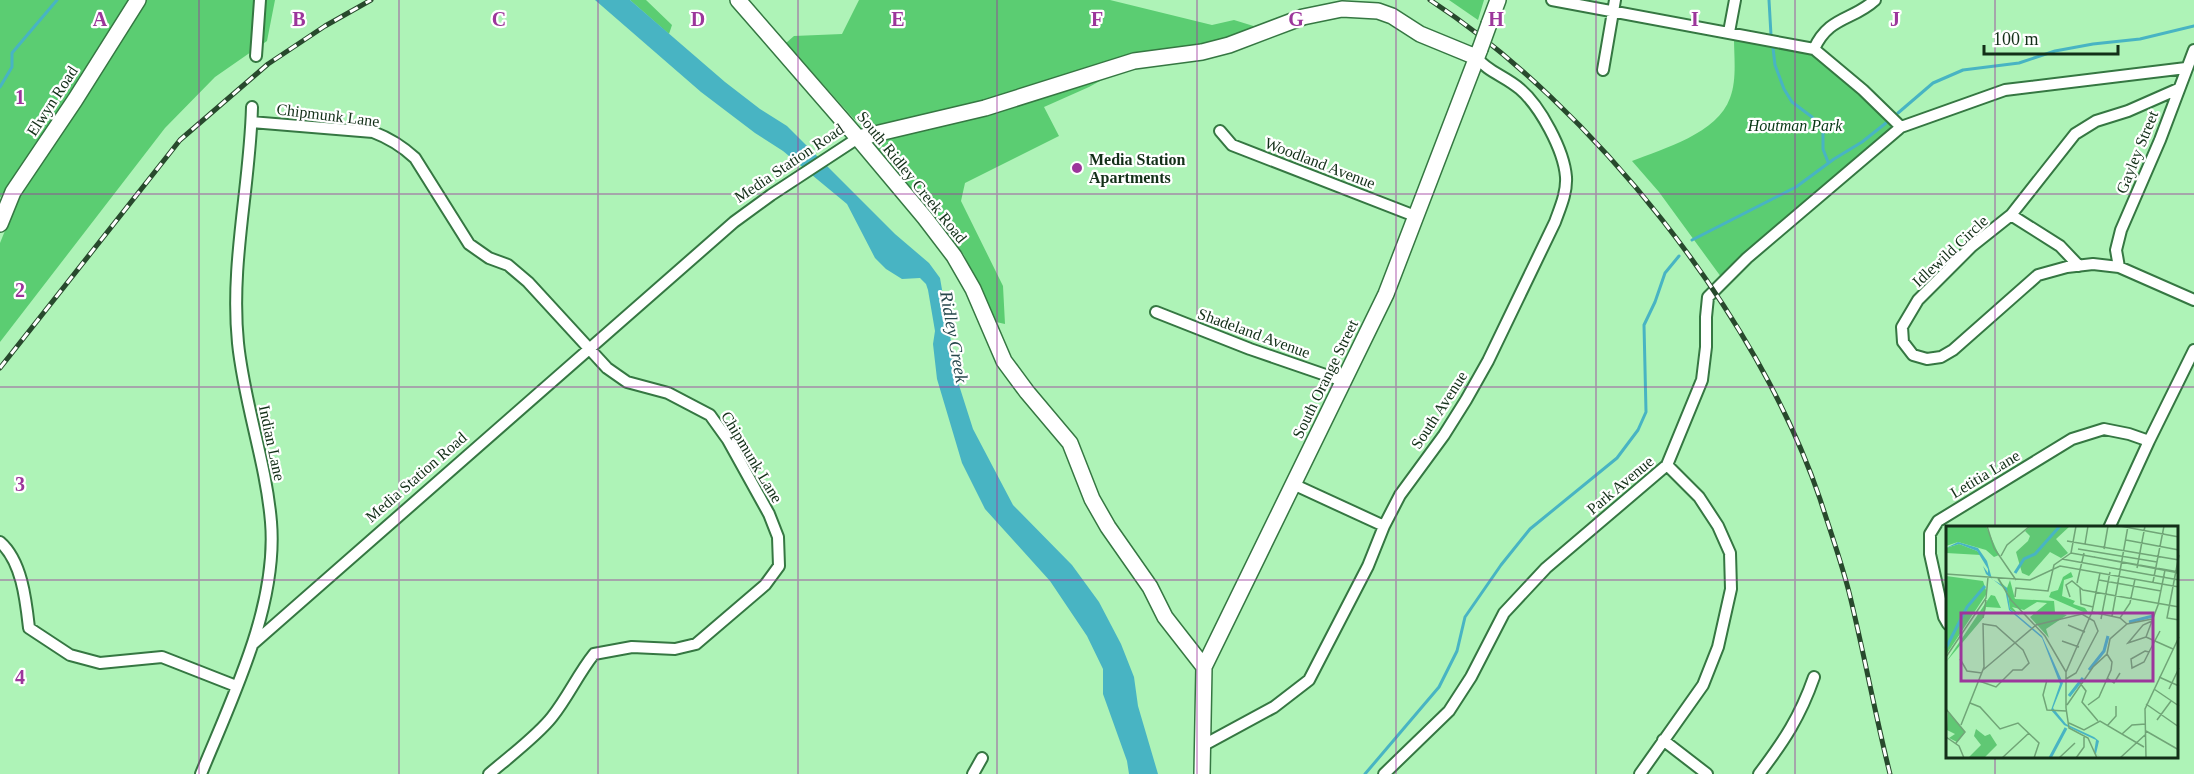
<svg xmlns="http://www.w3.org/2000/svg" width="2194" height="774" viewBox="0 0 2194 774" font-family="'Times New Roman',serif">
<rect width="100%" height="100%" fill="#aef3b7"/>
<path fill="#5bcd72" d="M0,0h131l-131,198z
M146,0h129l-8,41 -52,36 -50,51 -165,214v-99l21,-52z
M630,0h16l26,25 -3,9z
M859,0h251l102,25 22,-5 26,8 -62,18 -214,56 -88,20 -28,4 -14,-7 -68,-76 8,-7 48,-2z
M1449,0h35l-6,20z
M1734,38l80,11 87,78 -177,154 -65,-89 -27,-31c31,-12 86,-28 98,-63 7,-18 4,-41 4,-60z
M1124,68l-35,19 -45,20 15,29 -94,47 -4,18 42,85 2,38 -9,-2 -32,-67 -26,-35 -62,-74 1,-9z"/>
<path fill="#48b4c3" d="M595,0h35l95,82 35,27 27,17 108,108 34,29 11,15 18,104 15,47 40,76 59,60 27,37 22,42 13,33 4,29 20,68h-29l-2,-13 -24,-67v-25l-16,-33 -37,-55 -65,-72 -23,-46 -25,-84 -4,-35 2,-13 -7,-41 -2,-6 -6,-6 -18,1 -16,-10 -11,-11 -28,-54 -64,-53 -28,-18 -54,-41z"/>
<g fill="none" stroke-linecap="round" stroke-linejoin="round">
<path stroke="#48b4c3" stroke-width="3" d="M1769,0l2,35
M1773,48l2,17 9,24 8,13 20,15 11,15v17l5,13
M0,87l12,-20v-14l45,-53
M1898,113l35,-30 30,-13 56,-7 36,-12 38,-7 47,-5 54,-13
M1692,240l104,-53 38,-28 28,-17 24,-19
M1365,774l74,-87 18,-36 8,-34 36,-52 29,-36 87,-71 21,-28 8,-18 -2,-87 11,-23 10,-29 14,-17"/>
<defs>
<path id="street" d="M1552,0l262,49 49,41 38,37
M1729,32l6,-32
M1814,49c15,-33 38,-28 61,-49
M256,56l4,-56
M1603,70l12,-70
M2178,89l-50,22 -32,10 -21,13 -64,81 -39,31 -54,54 -16,27 1,15 10,13 14,4 14,-2 12,-7 85,-75 29,-8 26,-3 26,3 75,33
M252,122l121,10c16,6 29,14 42,26l54,86 20,14 19,7 20,17 79,86 20,14 41,11 42,22 18,25 41,74 9,23 1,29 -14,19 -69,59 -21,5 -43,-2 -38,7c-16,20 -26,43 -42,63 -14,18 -44,41 -63,57
M1220,131l12,14 183,71
M2011,215l49,31 19,20
M2119,267l-3,-17 5,-20 39,-90 34,-90
M1156,312l94,37 93,32
M2149,441l45,-91
M1295,485l89,41
M0,542c22,19 26,59 29,86l41,27 30,8 62,-6 74,29
M1948,624l-4,-7 -14,-63v-20l8,-13 134,-82 32,-10 25,5 20,7 -40,87
M254,643l480,-421 37,-27 87,-57
M1663,740l44,34
M1202,746l72,-39 35,-27 59,-114 16,-40 16,-31 44,-60 22,-35 22,-39 67,-139c5,-14 12,-29 11,-45 -2,-27 -26,-71 -46,-88 -15,-13 -32,-17 -44,-32
M201,774c31,-76 77,-168 70,-252 -5,-60 -27,-119 -33,-179 -8,-79 12,-157 14,-236
M973,774l9,-16
M1384,774l65,-63 22,-34 33,-64 42,-45 121,-103 35,-85 4,-33v-30l2,-20 39,-39 154,-131 104,-37 181,-22
M1640,774l63,-89 15,-38 13,-58 -1,-36 -12,-27 -19,-29 -32,-32
M1759,774c25,-33 41,-57 55,-97"/>
<path id="secondary" d="M738,0l120,138 67,80 29,38 19,33 31,72 23,31 43,51 22,56 16,28 42,60 15,30 39,50
M1489,24l9,-24
M858,138l127,-30 149,-47 68,-9 27,-7 74,-28 39,-8 36,2 14,5 28,18 56,23
M0,224l13,-32 62,-92 63,-100
M1202,774l2,-107 182,-373 94,-245"/>
</defs>
<use href="#street" stroke="#357742" stroke-width="14"/>
<use href="#secondary" stroke="#357742" stroke-width="18"/>
<use href="#street" stroke="#fff" stroke-width="10"/>
<use href="#secondary" stroke="#fff" stroke-width="15"/>
<defs>
<path id="rail" d="M1430,0c162,106 328,315 390,499 10,31 21,62 29,93 15,61 26,122 41,182
M0,368l180,-228 88,-76 57,-38 46,-26"/>
</defs>
<use href="#rail" stroke="#28492d" stroke-width="5"/>
<use href="#rail" stroke="#fff" stroke-width="3" stroke-dasharray="9" stroke-linecap="butt"/>
<defs>
<path id="secondary-bridge" d="M1480,49l9,-25"/>
</defs>
<use href="#secondary-bridge" stroke="#357742" stroke-width="18" stroke-linecap="butt"/>
<use href="#secondary-bridge" stroke="#fff" stroke-width="15"/>
</g>
<path fill="none" stroke="#9c369b" stroke-width="1.5" stroke-opacity="0.55" d="M199,0v774M399,0v774M598,0v774M798,0v774M997,0v774M1197,0v774M1396,0v774M1596,0v774M1795,0v774M1995,0v528M0,194h2194M0,387h2194M0,580h1948M2178,580h16M1995,758v16"/>
<circle fill="#9c369b" stroke="#fff" stroke-width="2" cx="1077" cy="168" r="6"/>
<g text-anchor="middle" dominant-baseline="central" stroke-width="4.5" stroke-linejoin="round" paint-order="stroke">
<g font-size="16" fill="#132f18" stroke="#fff">
<text transform="translate(52 101) rotate(-57)">Elwyn Road</text>
<text transform="translate(328 115) rotate(7)">Chipmunk Lane</text>
<text transform="translate(2137 152) rotate(-68)">Gayley Street</text>
<text transform="translate(789 163) rotate(-34)">Media Station Road</text>
<text transform="translate(1320 163) rotate(21)">Woodland Avenue</text>
<text transform="translate(912 177) rotate(51)">South Ridley Creek Road</text>
<text transform="translate(1950 251) rotate(-43)">Idlewild Circle</text>
<text transform="translate(1254 333) rotate(20)">Shadeland Avenue</text>
<text transform="translate(1325 379) rotate(-64)">South Orange Street</text>
<text transform="translate(1439 410) rotate(-57)">South Avenue</text>
<text transform="translate(272 443) rotate(78)">Indian Lane</text>
<text transform="translate(752 457) rotate(59)">Chipmunk Lane</text>
<text transform="translate(1985 474) rotate(-31)">Letitia Lane</text>
<text transform="translate(416 477) rotate(-41)">Media Station Road</text>
<text transform="translate(1620 485) rotate(-40)">Park Avenue</text>
</g>
<g font-size="16" font-style="italic" fill="#073714" stroke="#fff">
<text x="1795" y="125">Houtman Park</text>
</g>
<g font-size="16" font-weight="bold" fill="#132f18" stroke="#fff" text-anchor="start">
<text x="1089" y="159">Media Station<tspan x="1089" dy="18">Apartments</tspan></text>
</g>
<g font-size="18" font-style="italic" fill="#26464b" stroke="#fff">
<text transform="translate(954 337) rotate(80)">Ridley Creek</text>
</g>
</g>
<g transform="translate(1946 526)">
<rect width="232" height="232" fill="#aef3b7"/>
<path d="M85,0h39l-14,13 12,14 -7,5 -11,-6 -21,24 -7,-3 -6,-21 12,-11 2,-5 -5,-5zM2,186l17,20 -8,10 -8,-4 6,-4 -8,-4zM30,203l9,7 5,-2 7,11 -13,13h-16l13,-13 -7,-9z" fill="#60c874"/>
<path d="M0,0h40l13,29 -5,2 -8,-7 -28,-8 -12,4zM13,18l18,7 4,4 -35,-2v-5zM125,46l2,5 -9,3 -2,16 13,5 -2,3 12,4 5,7 -41,-18 2,-5 7,-2 5,-13zM0,50l37,5 4,12 -41,62zM51,53l10,9 3,-8 5,19 39,2 1,11 12,3 -21,14 3,9 -19,-21 17,-14 -10,-1 -13,8 -12,-3 8,9 -10,-7 -2,-16zM45,69l4,1 6,12 -15,-1 -2,10 -38,45z" fill="#5bcd72"/>
<path d="M12,16l20,6 9,13 5,18 15,9 3,21 32,27 21,47 -10,25 13,16 28,13 5,4 -3,13 6,4 -8,-5 2,-13 -32,-15 -13,-15 9,-26 -18,-46 -33,-28 -4,-21 -19,-15 -3,-8 5,7v-4l-11,-18 -18,-7 -13,4z" fill="#48b4c3"/>
<path fill="none" stroke="#48b4c3" stroke-width="3" d="M69,47l9,-14 11,-5 25,-28M183,96l24,-6M0,122l21,-41 18,-21M143,144l15,-19 4,-15M123,170l14,-18M104,232l16,-30"/>
<path fill="none" stroke="#70a577" stroke-width="1.5" d="M41,0l7,22 22,32M174,0l59,11M180,14l53,10M121,15l112,19M139,18l3,-18M132,23l79,13M158,23l4,-23M125,27l108,19M125,27l5,-27M233,29l-12,63 12,2M55,30l6,-11 23,-19M148,31l85,16M116,33l117,21M191,42l8,-42M0,48l84,6 30,-14 119,21M52,52l13,22 34,36 21,36M153,54l62,11M207,56l11,-56M131,57l7,-30M134,62l1,16 12,3M69,71l1,-9 32,3 6,-26 17,-12M124,71l-4,-12 6,-4 11,9 96,17M146,86l28,6 7,6M166,90l16,-90M37,92l3,-18M174,92l10,-15 5,-24M155,93l9,-47M122,99l17,7M200,111l12,-32 7,-35M200,111l-18,6 15,-18 9,-4M200,111l27,12M116,115l17,6M199,125l4,1 -5,10 -12,6 -1,-9zM203,126l11,-21M0,131l40,-59 2,-21M14,133l7,12 15,2M37,144l53,-45 46,-11 12,7 4,10 -22,42 -10,6M213,151l20,9M161,152l7,5 6,-10M101,154l-4,15 4,15 19,1M33,155l17,6 17,-17h9l7,-7 -6,-13 -27,-24 -13,-2M134,157l6,8 -4,11 16,19M208,163l25,17M223,163l10,-21M24,177l10,4 20,22 18,-6 21,20 -5,15M200,178l33,23M121,179l26,-38 14,-13 3,-15 17,-15 25,-5M142,179l11,-8 12,-27 1,-8 -5,-8M0,183l19,23 -9,11M211,194l14,-19M123,197l15,7 16,-9 44,26M15,199l23,-58 -1,-44M161,200l9,-10v-10M200,205l33,19M176,208l10,-9 14,-1M0,211l13,9 5,12M56,232l27,-25M113,232l16,-15M130,232l8,-11v-10M151,232l-9,-20 -19,-10 -3,-20v-36l26,-60 8,-39M174,232l26,-24M200,232l-1,-49 34,-72"/>
<path fill="#9c369b" fill-opacity="0.15" stroke="#9c369b" stroke-width="3" d="M15,87h192v68h-192z"/>
<rect width="232" height="232" fill="none" stroke="#132f18" stroke-width="3"/>
</g>
<g font-size="20" text-anchor="middle" font-weight="bold" fill="#9c369b" stroke="#fff" stroke-width="4.5" stroke-linejoin="round" paint-order="stroke">
<text x="100" y="26">A</text>
<text x="299" y="26">B</text>
<text x="499" y="26">C</text>
<text x="698" y="26">D</text>
<text x="898" y="26">E</text>
<text x="1097" y="26">F</text>
<text x="1296" y="26">G</text>
<text x="1496" y="26">H</text>
<text x="1695" y="26">I</text>
<text x="1895" y="26">J</text>
<text x="20" y="104">1</text>
<text x="20" y="297">2</text>
<text x="20" y="491">3</text>
<text x="20" y="684">4</text>
</g>
<path d="M1984 45v9h134v-9" fill="none" stroke="#132f18" stroke-width="3"/>
<text x="1993" y="45" font-size="18" fill="#132f18" stroke="#ffffff" stroke-width="4.5" paint-order="stroke">100 m</text>
</svg>
